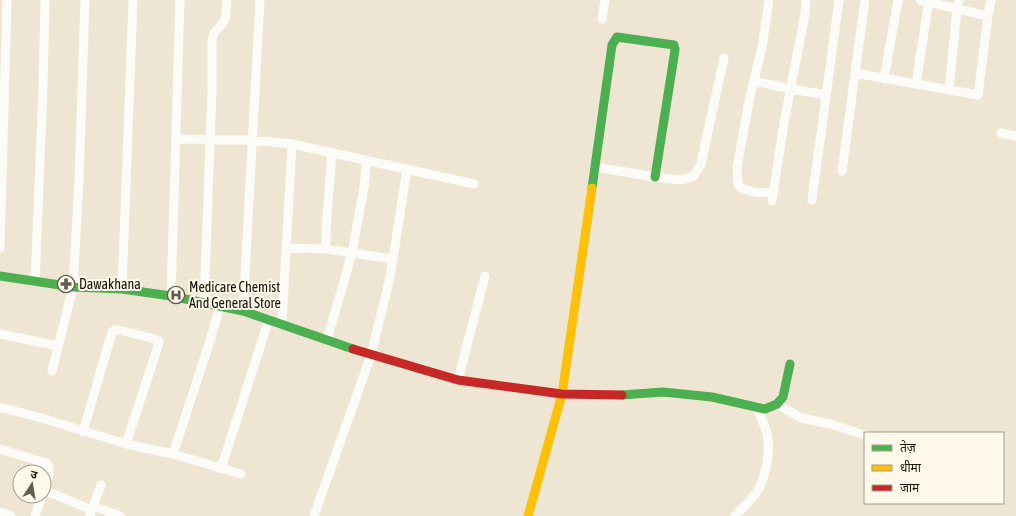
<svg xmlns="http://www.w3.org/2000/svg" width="1016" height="516" viewBox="0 0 1016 516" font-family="'Asap Condensed','Noto Sans Devanagari',sans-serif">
<rect width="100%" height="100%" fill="#eee6d3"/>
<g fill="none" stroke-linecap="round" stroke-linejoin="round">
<path stroke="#fcfbf8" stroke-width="9" d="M769,0l-7,47 -13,54 -12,67 1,16 3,4 16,5 16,-1
M988,16l3,-16
M602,19l3,-19
M855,73l123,22 10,-79 -68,-16
M884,79l14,-79
M754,81l37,8 35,6
M916,84l13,-84
M949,90l8,-81 2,-9
M1001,133l15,3
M176,139l76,1 40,4 182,40
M595,167l60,10 27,3 12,-4 7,-12 23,-106
M842,171l23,-171
M812,200l27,-200
M772,201l12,-78 21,-109 1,-14
M0,248l7,-248
M286,248l40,1 26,4 -25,87
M326,249v-20l6,-77
M393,259l14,-90
M35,282l8,-193 2,-89
M122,289l11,-289
M171,296l9,-296
M204,303l8,-213v-51c3,-12 6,-8 11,-16 4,-5 3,-17 4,-23
M243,311l17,-311
M282,323l10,-179
M0,334l58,12
M52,371l21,-84 6,-106 6,-181
M458,380l27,-104
M777,404l24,14 29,6 35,11
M0,407l38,10 88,27 47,10 68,20
M83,432l29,-100 3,-2h4l36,9 4,2 -1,5 -32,98
M0,449l46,14 3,4v7l-5,15
M173,454l36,-110 11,-38
M221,469l48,-150
M44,490l48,20
M93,506l27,10
M0,512l11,4
M90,515l11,-30
M35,516l7,-20
M314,516l57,-161 18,-73 4,-23 -41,-6 12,-66 3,-27
M735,516c7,-7 15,-15 21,-23 10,-16 15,-41 11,-60 -3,-9 -7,-17 -10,-26"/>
<path stroke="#4caf50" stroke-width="9" d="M592,188l20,-143 5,-8 57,8 1,5 -20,127
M0,276l73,11 49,2 49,7 72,15 110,38
M622,395l41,-3 49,5 53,12 12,-5 6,-7 7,-33"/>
<path stroke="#ffc107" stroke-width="9" d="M528,516l34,-122 30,-206"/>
<path stroke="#c62828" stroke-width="9" d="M353,349l105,31 104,14 60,1"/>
</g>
<defs>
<symbol id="pharmacy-ring" viewBox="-11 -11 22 22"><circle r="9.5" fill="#fef9eb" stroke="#625c4e" stroke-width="1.5"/><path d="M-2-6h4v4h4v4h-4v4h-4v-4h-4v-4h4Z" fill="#625c4e"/></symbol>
<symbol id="hospital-ring" viewBox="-11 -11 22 22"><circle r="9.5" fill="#fef9eb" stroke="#625c4e" stroke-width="1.5"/><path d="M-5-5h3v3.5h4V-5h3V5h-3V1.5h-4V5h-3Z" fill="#625c4e"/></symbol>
</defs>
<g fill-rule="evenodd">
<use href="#pharmacy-ring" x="56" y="274" width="20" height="20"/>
<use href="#hospital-ring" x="166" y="285" width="20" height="20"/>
</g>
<g text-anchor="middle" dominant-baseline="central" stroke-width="4" stroke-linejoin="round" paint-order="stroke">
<g font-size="14" fill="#171206" stroke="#fef9eb" text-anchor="start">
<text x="79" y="284">Dawakhana</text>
<text x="189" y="287">Medicare Chemist<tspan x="189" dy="16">And General Store</tspan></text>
</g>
</g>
<rect x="864" y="432" width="140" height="72" fill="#fef9eb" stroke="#a29d8f"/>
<rect x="872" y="445" width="20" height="6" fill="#4caf50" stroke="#a29d8f"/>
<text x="900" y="452" font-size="12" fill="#171206">तेज़</text>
<rect x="872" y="465" width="20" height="6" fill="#ffc107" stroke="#a29d8f"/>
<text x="900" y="472" font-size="12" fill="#171206">धीमा</text>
<rect x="872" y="485" width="20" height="6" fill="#c62828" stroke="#a29d8f"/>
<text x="900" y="492" font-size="12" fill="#171206">जाम</text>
<g transform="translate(32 484) rotate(12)"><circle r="19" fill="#fef9eb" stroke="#a29d8f"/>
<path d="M0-3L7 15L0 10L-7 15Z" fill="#625c4e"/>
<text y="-6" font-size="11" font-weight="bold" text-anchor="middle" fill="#171206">उ</text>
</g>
</svg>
